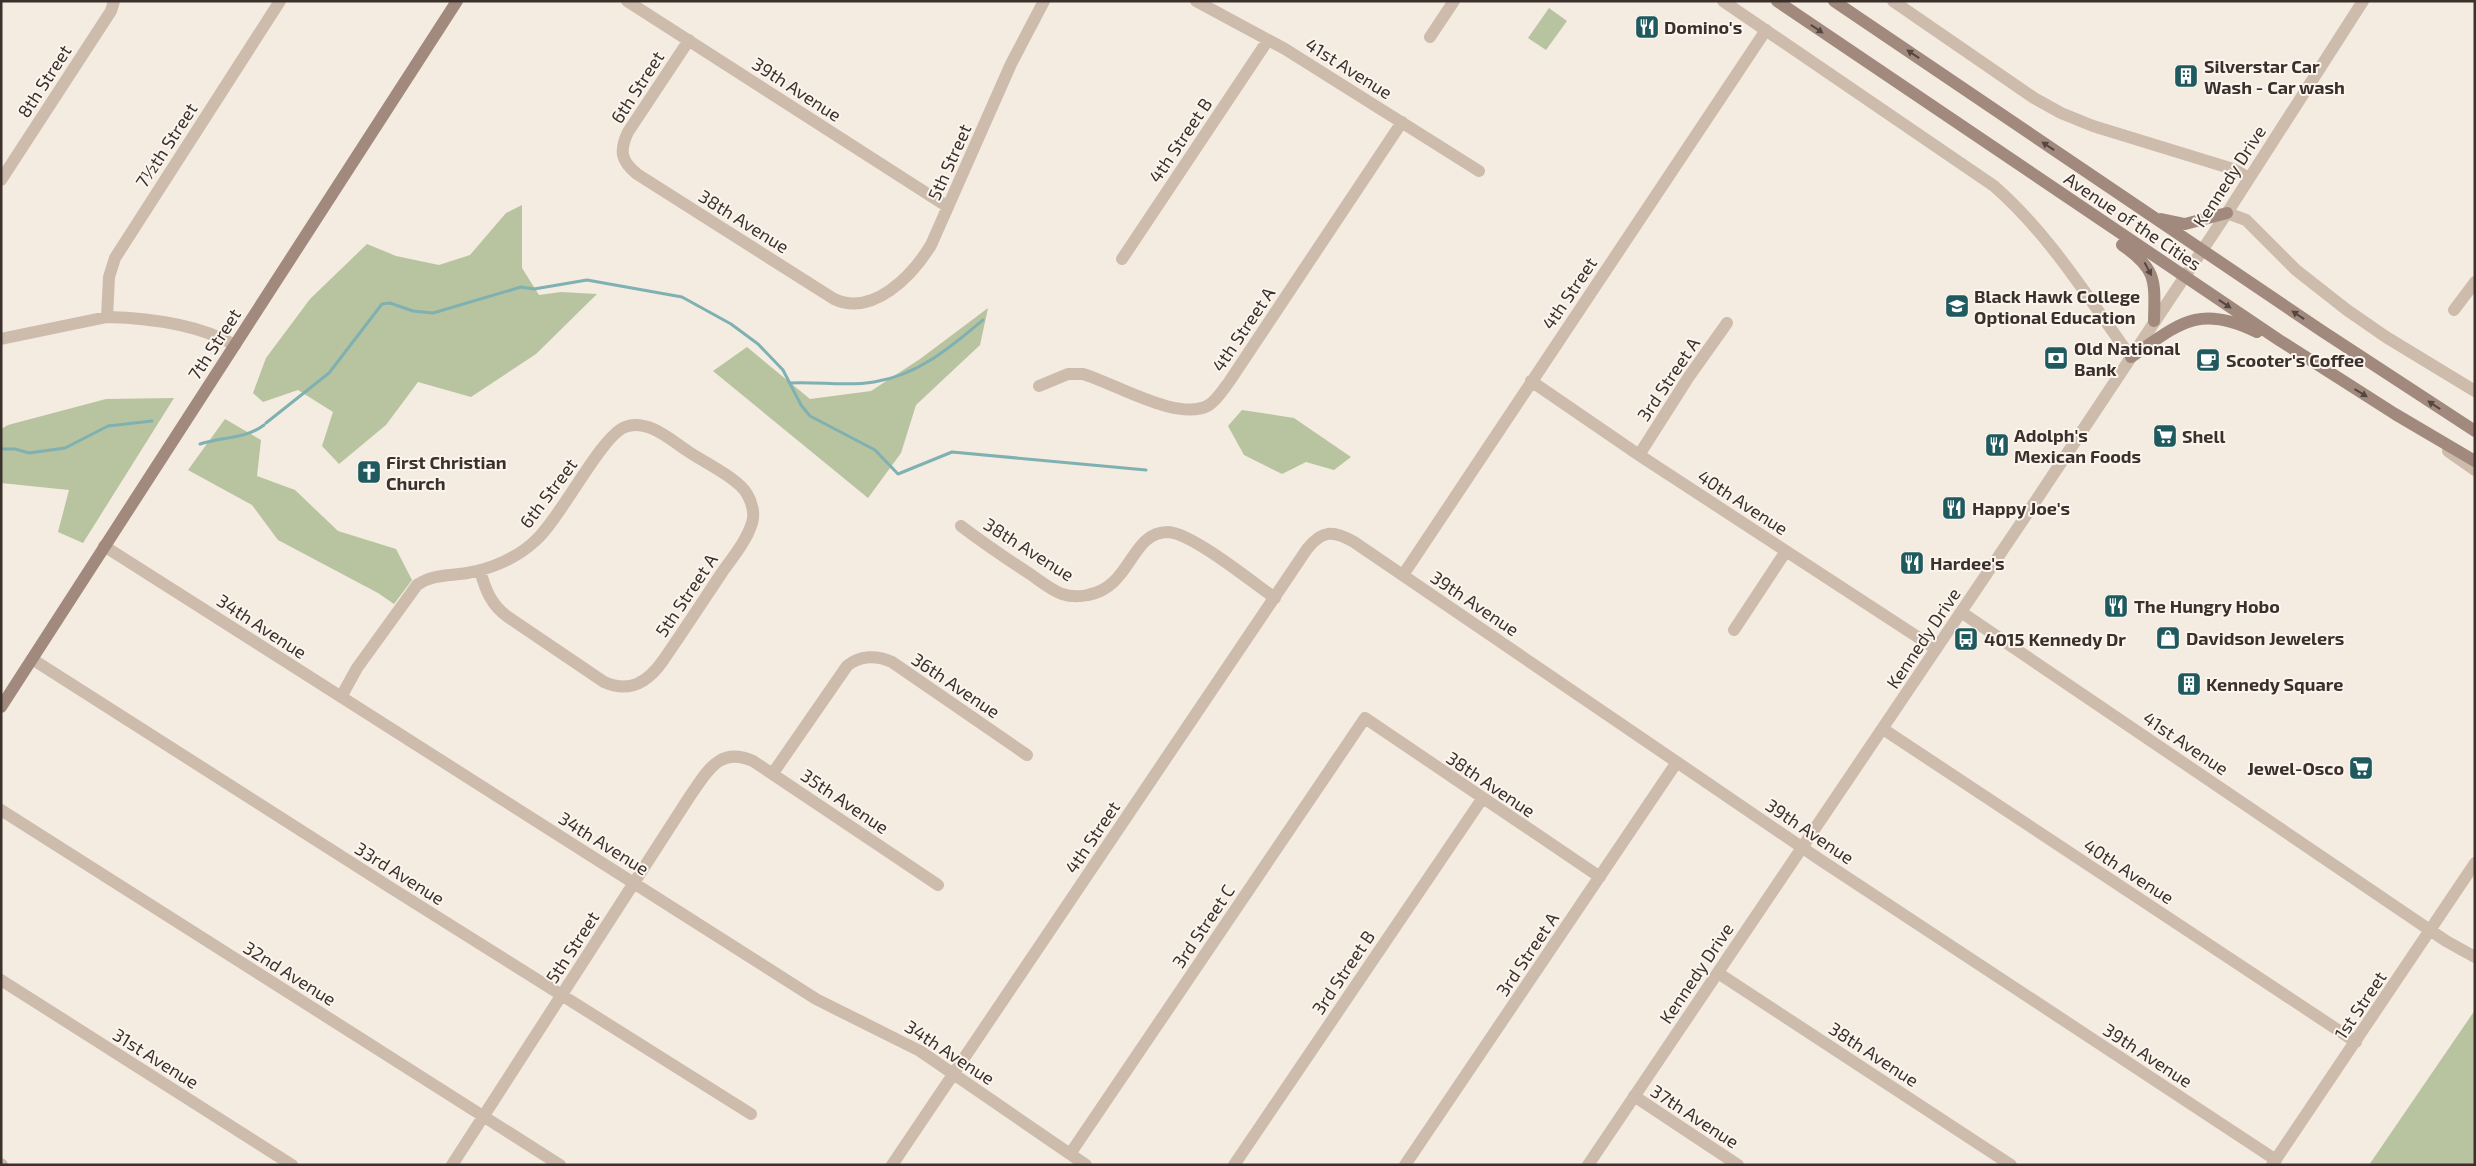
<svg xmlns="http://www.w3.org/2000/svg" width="2476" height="1166" viewBox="0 0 2476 1166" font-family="'Exo 2',sans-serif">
<rect width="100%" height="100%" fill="#f4ebe1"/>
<path fill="#b8c4a0" d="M1549,8l18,13 -21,29 -18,-12z
M522,205v63l17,27 22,-3 36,2 -61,60 -65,43 -53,-15 -32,43 -47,39 -17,-18 11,-34 -35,-22 -35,12 -10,-9 13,-35 44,-59 57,-55 29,12 43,9 31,-10 36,-42z
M988,308l-8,37 -64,60 -15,48 -33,45 -155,-127 34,-24 63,52 61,-8 49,-32z
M174,398l-91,145 -25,-11 11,-42 -68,-7v-54l7,-4 98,-26z
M1242,410l52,8 57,39 -17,13 -28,-8 -24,12 -38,-19 -16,-29z
M225,419l36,21 -4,36 38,14 43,41 58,18 16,31 -18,24 -16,-11 -100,-53 -26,-35 -64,-35z
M2475,1010v155h-106z"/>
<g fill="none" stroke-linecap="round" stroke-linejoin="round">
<path stroke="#7fb0b2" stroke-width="3" d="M789,383c28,-2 57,4 85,-1 44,-7 77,-35 109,-62
M266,423l63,-50 53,-69 8,-1 23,8 20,2 88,-26 13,2 53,-9 95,17 49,27 27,20 25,26 18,35 9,11 65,34 23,24 54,-22 194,18
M200,444c21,-7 46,-5 64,-19
M1,449h14l14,4 36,-5 43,-22 44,-5"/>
<path stroke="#cdbbac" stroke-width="12" d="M627,1l321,206
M1196,1l89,48 194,122
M1430,37l24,-36
M689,40l-61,92c-9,19 -7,29 9,42l197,125c39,18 78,-23 97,-54l80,-181 33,-63
M1,180l110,-169 3,-10
M2227,213l19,7 50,50 51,40 39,27 89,54
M1122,259l146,-219
M2454,310l21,-28
M107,317l2,-40 6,-19 165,-257
M1,339l106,-22c43,1 90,7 128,28
M1531,381l108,74 297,194
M1039,386l29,-12h15c31,9 96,49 126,31 8,-5 14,-15 20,-23l173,-260
M2448,451l27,19
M1639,455l49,-77 39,-55
M961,526c21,16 43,31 66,46 11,7 22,17 35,22 9,3 17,3 26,1 44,-8 42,-63 80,-63 24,1 84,50 107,66
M104,546l712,453 104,52 166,114
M1403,575l363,-545
M1961,612l485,329 29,16
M1734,630l52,-79
M32,659l356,227 363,228
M341,697l16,-29 60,-83c16,-11 32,-9 50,-12 24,-4 50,-15 68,-32 26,-23 66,-105 90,-114 23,-9 47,14 64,25 15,10 50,27 58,42 5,8 8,20 5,29 -6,19 -20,35 -31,51 -20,30 -39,59 -59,88 -15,21 -33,31 -58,20l-96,-65c-17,-12 -23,-28 -28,-47
M1883,729l473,313
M773,773l74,-107c13,-11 30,-11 45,-4l135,93
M1,810l559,355
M1718,973l293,192
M1,980l291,185
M1634,1096l104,69
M1070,1154l295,-436 235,159
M452,1165l238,-369c17,-24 29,-50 63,-35l185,124
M892,1165l415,-616c15,-19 26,-19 47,-7l465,317 457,301
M1234,1165l248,-366
M1405,1165l272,-403
M2272,1165l203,-302"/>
<path stroke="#cdbbac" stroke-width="12" d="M1723,1l271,185c56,49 94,112 137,171
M1893,1l141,97 27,15 32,13 140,43 16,9
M1,1164l1,1
M1588,1165l435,-645 204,-307 136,-212"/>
<path stroke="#a18a7d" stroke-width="12" d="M1777,1l502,339 116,74 80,47
M1834,1l488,330 153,100
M2161,219l24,5 42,-11
M2122,245c35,24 33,35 32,76
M2131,357c48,-33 67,-54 126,-25
M1,707l456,-706"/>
</g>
<defs><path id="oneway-solid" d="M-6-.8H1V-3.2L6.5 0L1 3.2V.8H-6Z" transform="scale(1.25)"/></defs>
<g fill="#544640">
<use href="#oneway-solid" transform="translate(1817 29) rotate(34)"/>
<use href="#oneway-solid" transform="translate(1913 54) rotate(-146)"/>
<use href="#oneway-solid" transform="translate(2048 146) rotate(-146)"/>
<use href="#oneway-solid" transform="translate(2148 269) rotate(62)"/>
<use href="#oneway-solid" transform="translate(2225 304) rotate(34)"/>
<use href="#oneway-solid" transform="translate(2298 315) rotate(-146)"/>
<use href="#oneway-solid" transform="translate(2361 393) rotate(31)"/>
<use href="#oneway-solid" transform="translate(2434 405) rotate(-147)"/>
</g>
<defs>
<symbol id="restaurant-square" viewBox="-11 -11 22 22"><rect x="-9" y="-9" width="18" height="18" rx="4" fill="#1f5a5e" stroke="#fbf5ee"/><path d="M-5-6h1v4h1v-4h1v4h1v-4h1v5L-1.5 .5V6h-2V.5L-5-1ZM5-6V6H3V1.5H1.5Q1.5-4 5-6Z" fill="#fff"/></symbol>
<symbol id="building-square" viewBox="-11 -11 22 22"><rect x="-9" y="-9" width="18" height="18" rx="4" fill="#1f5a5e" stroke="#fbf5ee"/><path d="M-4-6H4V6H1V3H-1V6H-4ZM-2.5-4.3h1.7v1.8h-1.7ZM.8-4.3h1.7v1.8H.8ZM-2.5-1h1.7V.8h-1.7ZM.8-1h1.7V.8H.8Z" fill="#fff"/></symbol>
<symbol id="school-square" viewBox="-11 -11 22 22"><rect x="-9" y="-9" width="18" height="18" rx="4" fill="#1f5a5e" stroke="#fbf5ee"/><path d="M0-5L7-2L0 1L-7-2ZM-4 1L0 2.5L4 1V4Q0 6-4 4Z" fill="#fff"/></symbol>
<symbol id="bank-square" viewBox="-11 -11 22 22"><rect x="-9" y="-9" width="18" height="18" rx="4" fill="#1f5a5e" stroke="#fbf5ee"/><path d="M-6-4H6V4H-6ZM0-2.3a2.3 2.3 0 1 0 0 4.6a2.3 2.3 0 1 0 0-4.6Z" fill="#fff"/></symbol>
<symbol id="cafe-square" viewBox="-11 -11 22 22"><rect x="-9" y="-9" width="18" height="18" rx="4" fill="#1f5a5e" stroke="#fbf5ee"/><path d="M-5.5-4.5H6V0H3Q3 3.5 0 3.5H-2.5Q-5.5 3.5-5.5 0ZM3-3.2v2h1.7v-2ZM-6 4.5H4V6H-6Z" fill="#fff"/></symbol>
<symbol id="supermarket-square" viewBox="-11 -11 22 22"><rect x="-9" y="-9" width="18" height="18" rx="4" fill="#1f5a5e" stroke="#fbf5ee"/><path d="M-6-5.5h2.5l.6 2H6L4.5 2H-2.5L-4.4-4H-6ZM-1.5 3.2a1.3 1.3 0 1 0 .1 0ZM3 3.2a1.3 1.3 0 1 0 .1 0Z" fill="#fff"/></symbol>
<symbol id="church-square" viewBox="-11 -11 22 22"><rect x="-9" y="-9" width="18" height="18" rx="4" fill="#1f5a5e" stroke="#fbf5ee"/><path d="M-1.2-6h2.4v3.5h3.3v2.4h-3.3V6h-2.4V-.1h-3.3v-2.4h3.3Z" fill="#fff"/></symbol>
<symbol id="shop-square" viewBox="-11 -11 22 22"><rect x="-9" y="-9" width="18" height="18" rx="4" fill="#1f5a5e" stroke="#fbf5ee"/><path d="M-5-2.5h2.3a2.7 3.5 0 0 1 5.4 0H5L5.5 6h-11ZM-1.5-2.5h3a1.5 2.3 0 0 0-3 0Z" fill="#fff"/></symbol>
<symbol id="bus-square" viewBox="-11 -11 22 22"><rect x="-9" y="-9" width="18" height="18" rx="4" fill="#1f5a5e" stroke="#fbf5ee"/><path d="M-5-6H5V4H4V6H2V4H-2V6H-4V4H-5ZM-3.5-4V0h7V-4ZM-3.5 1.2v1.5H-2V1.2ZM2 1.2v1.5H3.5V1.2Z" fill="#fff"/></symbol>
</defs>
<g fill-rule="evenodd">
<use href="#restaurant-square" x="1633" y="13" width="28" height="28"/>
<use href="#building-square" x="2172" y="62" width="28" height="28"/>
<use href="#school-square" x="1943" y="292" width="28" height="28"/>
<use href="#bank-square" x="2042" y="344" width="28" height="28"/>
<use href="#cafe-square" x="2194" y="346" width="28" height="28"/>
<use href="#supermarket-square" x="2151" y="422" width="28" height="28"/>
<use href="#restaurant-square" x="1983" y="431" width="28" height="28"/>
<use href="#church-square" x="355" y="458" width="28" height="28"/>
<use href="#restaurant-square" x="1940" y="494" width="28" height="28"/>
<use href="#restaurant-square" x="1898" y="549" width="28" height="28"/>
<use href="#restaurant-square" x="2102" y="592" width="28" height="28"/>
<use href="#shop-square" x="2154" y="624" width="28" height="28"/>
<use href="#bus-square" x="1952" y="625" width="28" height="28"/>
<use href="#building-square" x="2175" y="670" width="28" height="28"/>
<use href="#supermarket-square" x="2347" y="754" width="28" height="28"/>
</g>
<g text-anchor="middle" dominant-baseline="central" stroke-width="4" stroke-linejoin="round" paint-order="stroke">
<g font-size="18" font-weight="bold" fill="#3b302b" stroke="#fbf5ee" text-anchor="start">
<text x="1664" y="27">Domino's</text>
<text x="2204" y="66">Silverstar Car<tspan x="2204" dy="21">Wash - Car wash</tspan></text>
<text x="1974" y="296">Black Hawk College<tspan x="1974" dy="21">Optional Education</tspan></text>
<text x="2074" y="348">Old National<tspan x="2074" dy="21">Bank</tspan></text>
<text x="2226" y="360">Scooter's Coffee</text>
<text x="2014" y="435">Adolph's<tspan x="2014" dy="21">Mexican Foods</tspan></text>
<text x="2182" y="436">Shell</text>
<text x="386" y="462">First Christian<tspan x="386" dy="21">Church</tspan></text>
<text x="1972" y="508">Happy Joe's</text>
<text x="1930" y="563">Hardee's</text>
<text x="2134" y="606">The Hungry Hobo</text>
<text x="2186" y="638">Davidson Jewelers</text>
<text x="1984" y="639">4015 Kennedy Dr</text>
<text x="2206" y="684">Kennedy Square</text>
<text x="2344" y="768" text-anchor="end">Jewel-Osco</text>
</g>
<g font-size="18" fill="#3b302b" stroke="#fbf5ee">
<text transform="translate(1349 68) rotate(32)">41st Avenue</text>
<text transform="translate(44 81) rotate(-57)">8th Street</text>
<text transform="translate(637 87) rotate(-57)">6th Street</text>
<text transform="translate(797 89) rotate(33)">39th Avenue</text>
<text transform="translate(1180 140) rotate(-56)">4th Street B</text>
<text transform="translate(166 145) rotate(-57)">7½th Street</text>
<text transform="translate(949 162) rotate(-66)">5th Street</text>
<text transform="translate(2229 176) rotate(-57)">Kennedy Drive</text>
<text transform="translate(744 221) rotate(32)">38th Avenue</text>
<text transform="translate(2133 221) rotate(34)">Avenue of the Cities</text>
<text transform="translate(1569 293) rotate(-56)">4th Street</text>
<text transform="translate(1243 329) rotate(-56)">4th Street A</text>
<text transform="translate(214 344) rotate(-57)">7th Street</text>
<text transform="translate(1668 379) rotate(-56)">3rd Street A</text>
<text transform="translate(548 493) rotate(-53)">6th Street</text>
<text transform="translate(1743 502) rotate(33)">40th Avenue</text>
<text transform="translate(1029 549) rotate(32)">38th Avenue</text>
<text transform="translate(686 595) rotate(-56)">5th Street A</text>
<text transform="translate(1475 603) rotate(34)">39th Avenue</text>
<text transform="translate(262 626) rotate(33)">34th Avenue</text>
<text transform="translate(1923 638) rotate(-56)">Kennedy Drive</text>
<text transform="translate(956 685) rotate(34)">36th Avenue</text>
<text transform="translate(2186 743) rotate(34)">41st Avenue</text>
<text transform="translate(1491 784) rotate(34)">38th Avenue</text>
<text transform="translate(845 801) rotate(34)">35th Avenue</text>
<text transform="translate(1810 831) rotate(34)">39th Avenue</text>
<text transform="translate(1092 837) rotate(-56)">4th Street</text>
<text transform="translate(604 843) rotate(32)">34th Avenue</text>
<text transform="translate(2129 871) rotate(33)">40th Avenue</text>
<text transform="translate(400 873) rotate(32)">33rd Avenue</text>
<text transform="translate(1203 926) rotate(-56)">3rd Street C</text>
<text transform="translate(572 947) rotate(-57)">5th Street</text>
<text transform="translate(1527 954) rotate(-56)">3rd Street A</text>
<text transform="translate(1343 972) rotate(-56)">3rd Street B</text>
<text transform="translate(290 973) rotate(32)">32nd Avenue</text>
<text transform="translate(1696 973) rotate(-56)">Kennedy Drive</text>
<text transform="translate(2360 1005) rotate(-56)">1st Street</text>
<text transform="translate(950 1052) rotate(33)">34th Avenue</text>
<text transform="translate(1874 1054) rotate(33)">38th Avenue</text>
<text transform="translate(2148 1055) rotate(33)">39th Avenue</text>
<text transform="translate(156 1058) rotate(32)">31st Avenue</text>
<text transform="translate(1695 1116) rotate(33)">37th Avenue</text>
</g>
</g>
<rect width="2476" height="1166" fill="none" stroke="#3b302b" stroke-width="5"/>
</svg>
